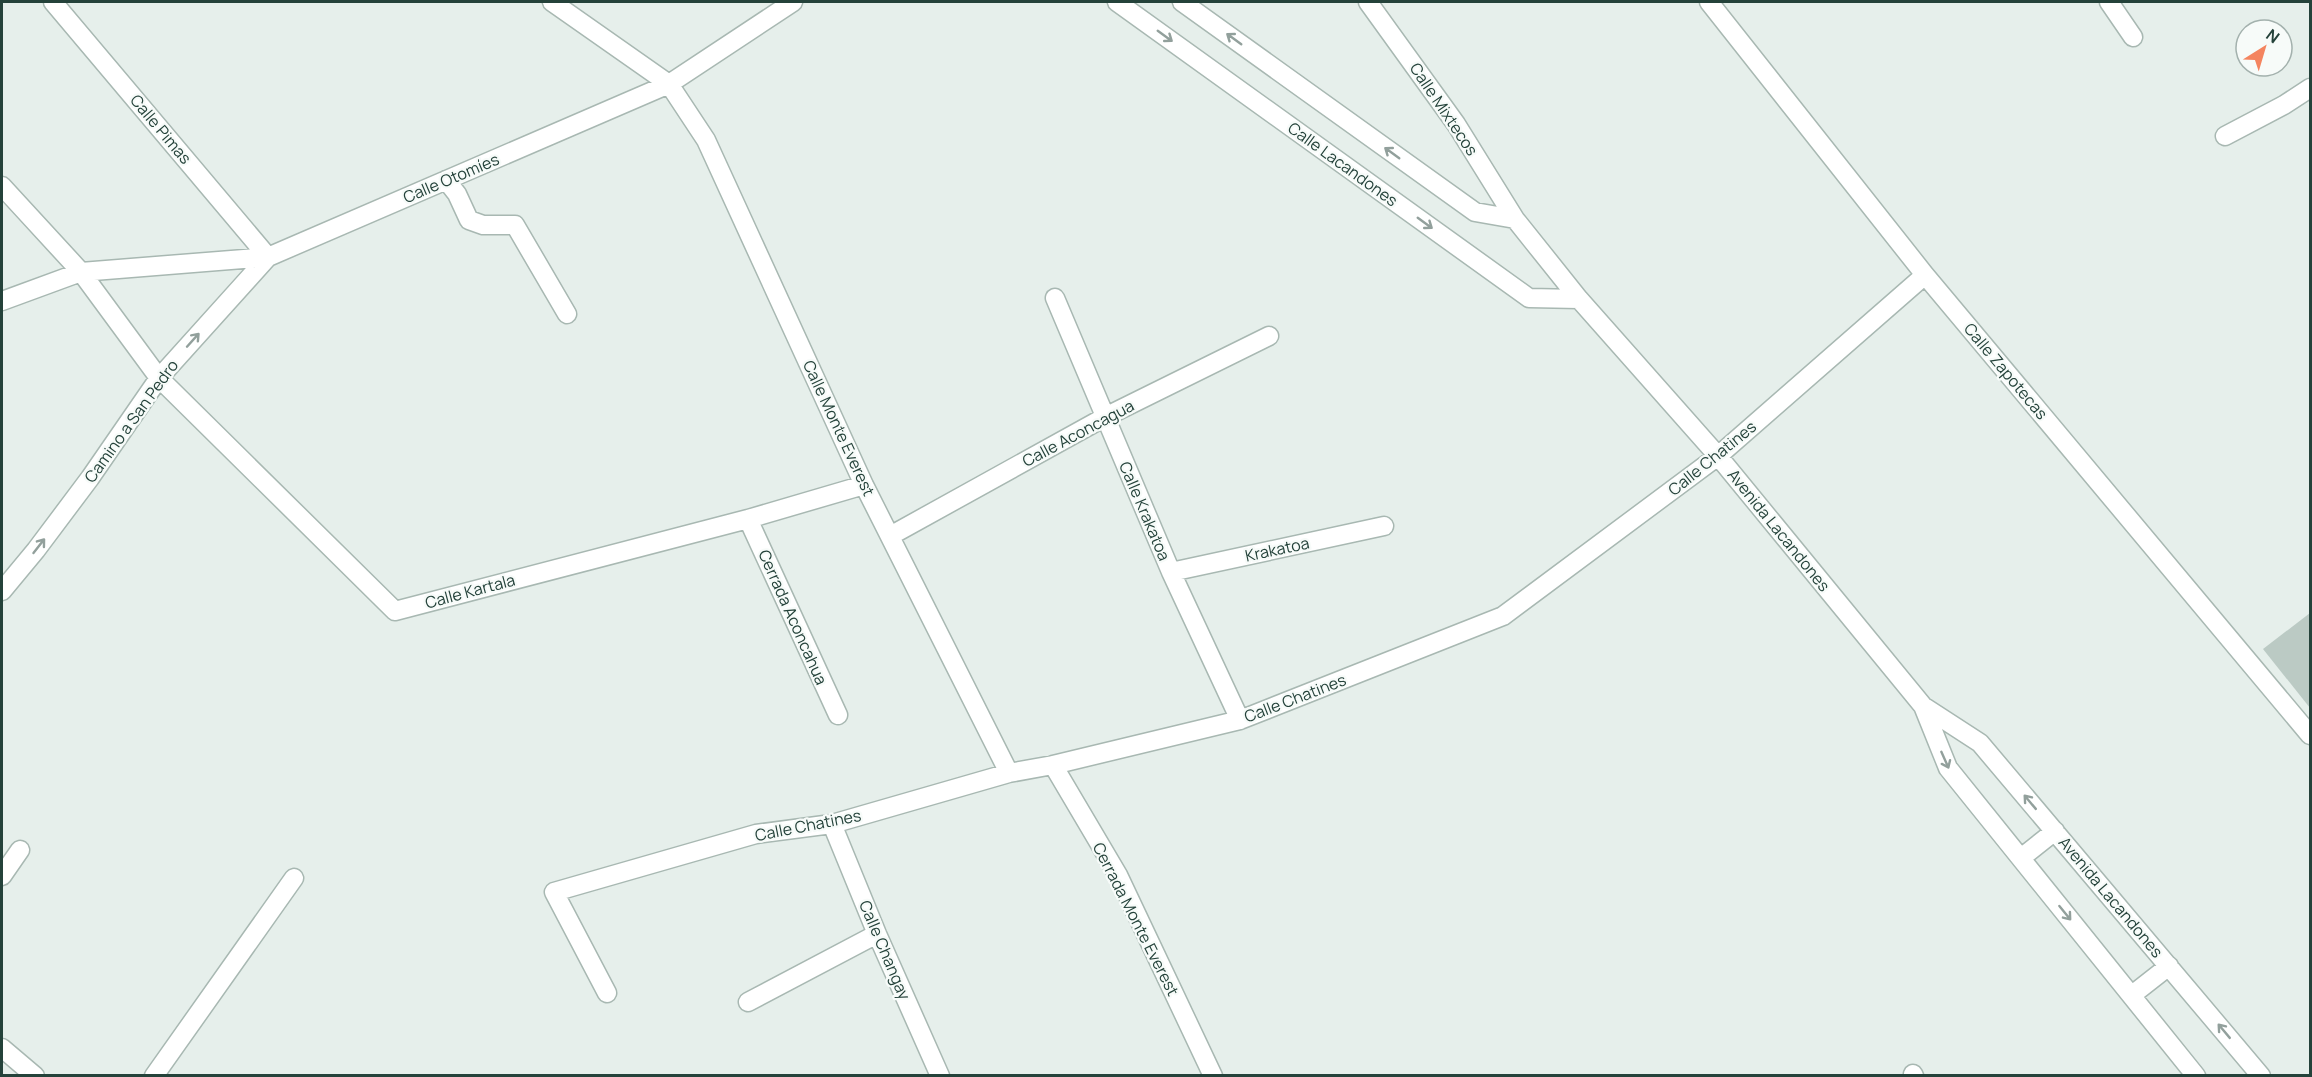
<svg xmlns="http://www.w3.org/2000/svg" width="2312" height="1077" viewBox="0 0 2312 1077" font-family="Manrope,sans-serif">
<rect width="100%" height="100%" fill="#e6efeb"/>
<path fill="#bbcac4" d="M2310,613v95l-47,-59z"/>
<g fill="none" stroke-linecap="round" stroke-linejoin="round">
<defs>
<path id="minor" d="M53,2l215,255
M552,2l117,82 37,56 158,345 145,288
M1117,2l412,296 50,1
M1182,2l293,210 40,7
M1368,2l88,122 59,95 64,80 139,157 205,250 25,62 248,308
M1709,2l216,273 385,460
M2109,2l24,35
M2225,136l59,-31 26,-17
M446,180l11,14 12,26 14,5h32l52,89
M2,186l79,86 78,106 236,233 353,-92 116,-34
M1055,298l116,274 69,148
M2,301l79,-29 187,-15 401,-173 124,-82
M748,519l90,196
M890,536l215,-119 164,-81
M1171,572l213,-46
M2,591l34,-41 54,-72 69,-100 109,-121
M1923,706l57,37 281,333
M1053,765l65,110 95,201
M832,824l45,110 63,142
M2021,858l34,-27
M2,876l18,-26
M607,993l-53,-101 202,-58 76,-10 177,-51 44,-8 187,-45 263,-104 215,-160 207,-181
M2132,995l37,-29
M748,1002l129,-68
M2,1048l33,28
M1913,1074l1,2
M154,1076l140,-198"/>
</defs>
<use href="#minor" stroke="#a8b8b2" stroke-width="21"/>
<use href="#minor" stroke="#fff" stroke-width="18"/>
</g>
<defs><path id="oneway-shaft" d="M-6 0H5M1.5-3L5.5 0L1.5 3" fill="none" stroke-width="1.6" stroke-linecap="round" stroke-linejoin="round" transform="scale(1.5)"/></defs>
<g stroke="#92a09c">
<use href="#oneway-shaft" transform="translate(1165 36) rotate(36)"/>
<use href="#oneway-shaft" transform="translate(1234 39) rotate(-144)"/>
<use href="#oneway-shaft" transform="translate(1392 153) rotate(-144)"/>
<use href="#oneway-shaft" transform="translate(1425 223) rotate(36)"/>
<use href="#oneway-shaft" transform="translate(193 340) rotate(-48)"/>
<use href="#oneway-shaft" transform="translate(39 546) rotate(-52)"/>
<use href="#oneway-shaft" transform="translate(1945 760) rotate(66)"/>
<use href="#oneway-shaft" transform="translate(2030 802) rotate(-130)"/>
<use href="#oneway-shaft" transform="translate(2065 913) rotate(51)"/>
<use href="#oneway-shaft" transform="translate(2224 1031) rotate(-130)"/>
</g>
<g text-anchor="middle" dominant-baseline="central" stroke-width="4.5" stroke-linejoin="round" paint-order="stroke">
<g font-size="16" fill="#24423a" stroke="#f7fbf9">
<text transform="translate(1444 109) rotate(56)">Calle Mixtecos</text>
<text transform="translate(161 129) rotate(50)">Calle Pimas</text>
<text transform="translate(1343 164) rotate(36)">Calle Lacandones</text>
<text transform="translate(451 178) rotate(-23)">Calle Otomíes</text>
<text transform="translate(2006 371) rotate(50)">Calle Zapotecas</text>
<text transform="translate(131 421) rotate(-54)">Camino a San Pedro</text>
<text transform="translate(839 428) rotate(65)">Calle Monte Everest</text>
<text transform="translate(1078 433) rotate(-28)">Calle Aconcagua</text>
<text transform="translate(1712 458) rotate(-39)">Calle Chatines</text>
<text transform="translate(1145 511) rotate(67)">Calle Krakatoa</text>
<text transform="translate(1779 530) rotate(51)">Avenida Lacandones</text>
<text transform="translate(1277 549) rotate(-12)">Krakatoa</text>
<text transform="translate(470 591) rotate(-15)">Calle Kartala</text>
<text transform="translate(793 617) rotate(66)">Cerrada Aconcahua</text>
<text transform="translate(1295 698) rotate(-21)">Calle Chatines</text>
<text transform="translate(808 825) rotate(-11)">Calle Chatines</text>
<text transform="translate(2111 897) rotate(50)">Avenida Lacandones</text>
<text transform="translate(1136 919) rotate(63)">Cerrada Monte Everest</text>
<text transform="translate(885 950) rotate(67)">Calle Changay</text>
</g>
</g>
<rect width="2312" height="1077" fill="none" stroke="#24423a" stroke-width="6"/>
<g transform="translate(2264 48) rotate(37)"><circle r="28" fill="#f7fbf9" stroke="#a3b1ad" stroke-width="1.5"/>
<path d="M0-4.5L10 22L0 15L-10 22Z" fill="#f4845f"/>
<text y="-9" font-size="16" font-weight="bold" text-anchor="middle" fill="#24423a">N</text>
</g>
</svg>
